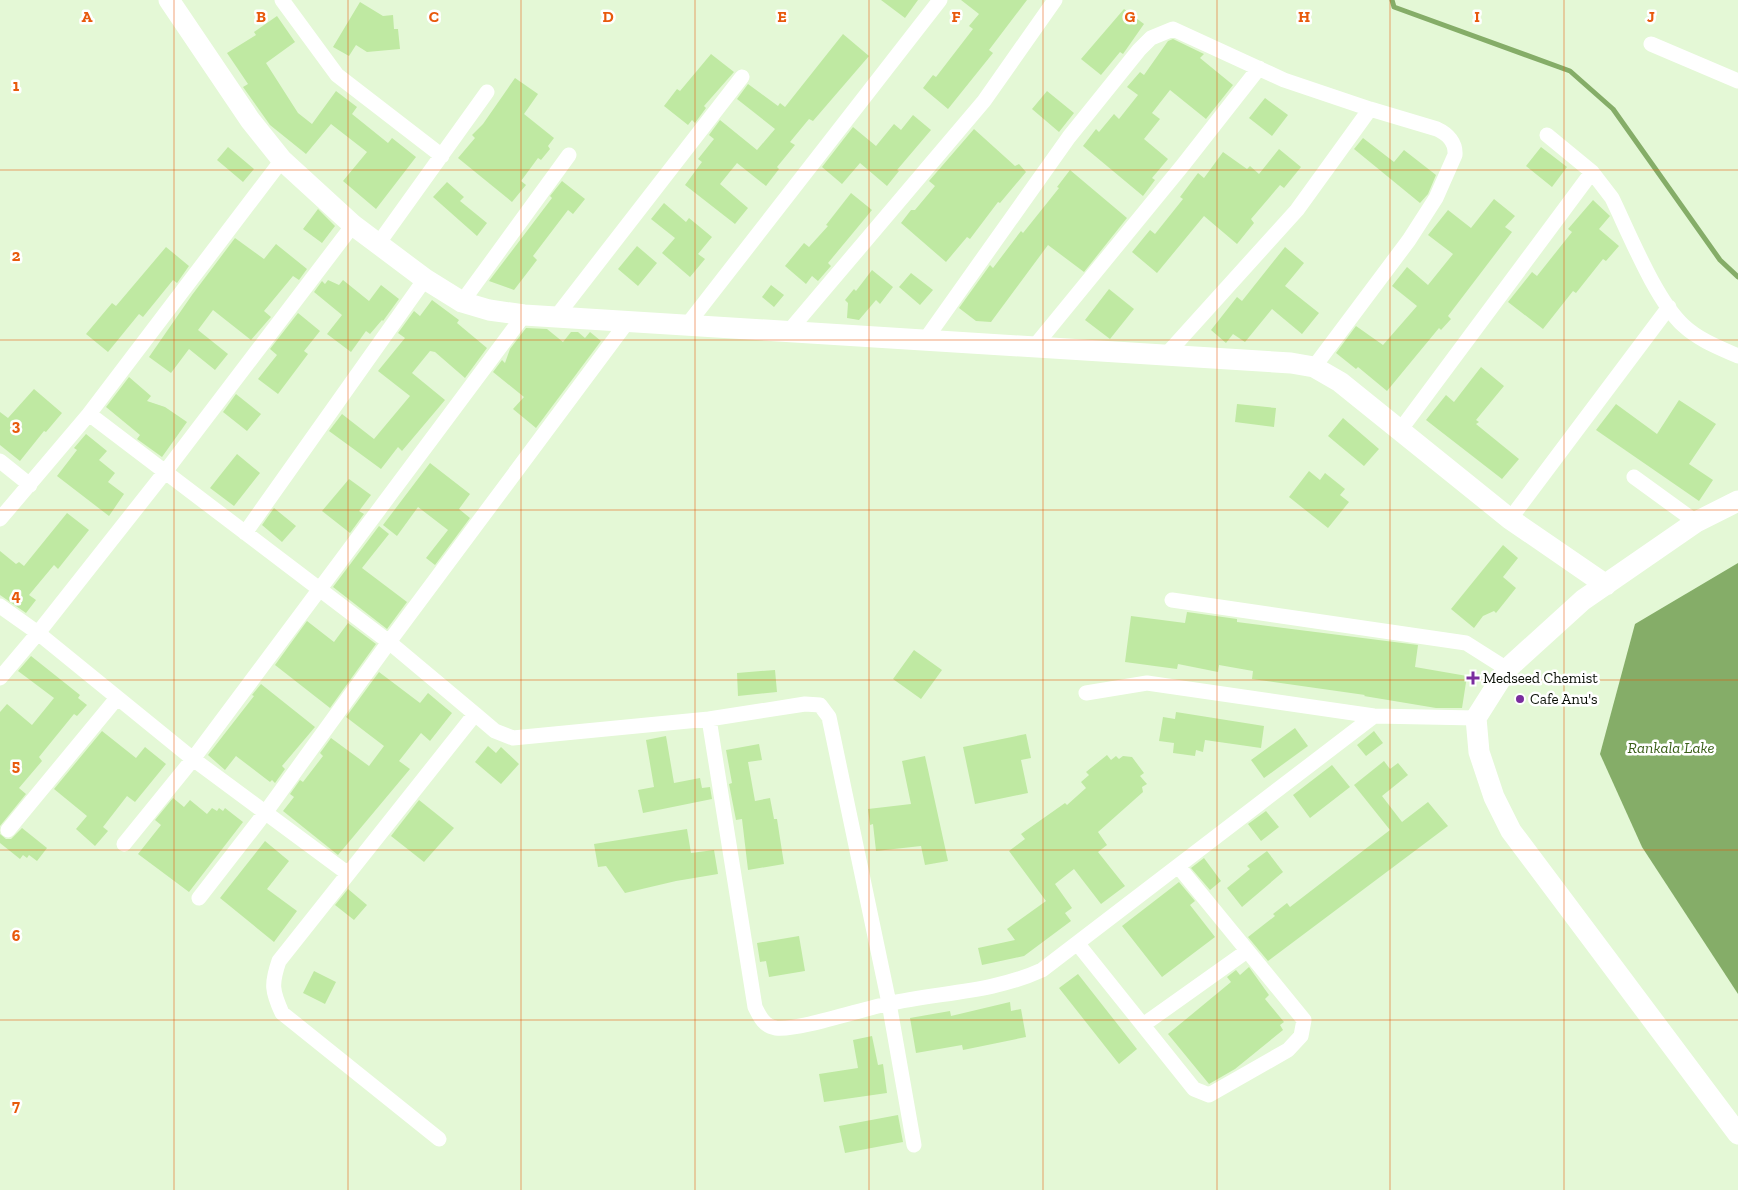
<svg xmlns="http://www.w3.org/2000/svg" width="1738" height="1190" viewBox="0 0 1738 1190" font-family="'Zilla Slab',serif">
<rect width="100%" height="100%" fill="#e4f8d6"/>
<path fill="#85ad68" d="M1738,563v431l-96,-147 -42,-93 35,-130z"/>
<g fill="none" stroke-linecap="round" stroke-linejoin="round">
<path stroke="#85ad68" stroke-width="5" d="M1392,0l2,7 176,64 43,38 107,151 18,17"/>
</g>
<path fill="#bfe9a2" d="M881,0h37l-13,18z
M961,0h66l-38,50 4,3 -45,56 -25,-21 10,-13 3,2 37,-48 -4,-3 10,-12z
M360,2l23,14 10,-1 1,14h4l2,20 -33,3 -11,-7 -7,11 -16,-9z
M1124,9l20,15 -21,30 -3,-2 -19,23 -20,-16z
M277,16l18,26 -29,21 32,50 14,11 24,-33 21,16 -5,7 36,29 4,-5 24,19 -40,52 -33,-28 24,-29 -36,-28 -25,30 -36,-29 -27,-38 5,-3 -21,-31 29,-18 -2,-3z
M843,34l26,22 -56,65 -4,-2 -19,23 5,3 -18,22 2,2 -13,17 -29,-23 -17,21 28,24 -13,16 -50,-39 17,-23 -4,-3 16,-20 -5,-4 11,-15 37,30 18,-21 -38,-30 11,-15 30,22 2,-3 5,4z
M1173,39l31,15 -4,4 33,27 -27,34 -36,-29 -18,23 8,6 -16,20 24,20 -16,19 3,2 -12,16 -60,-50 13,-17 3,3 15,-18 5,5 19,-24 -11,-8 13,-15 4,3 24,-34z
M711,54l23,18 -30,34 2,2 -11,15 -3,-3 -4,5 -24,-19 13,-17 3,2z
M515,78l23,16 -14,20 30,24 -6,8 2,3 -9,11 -3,-2 -17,23 5,4 -14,17 -54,-44 17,-20 -3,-3 11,-11z
M1047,91l27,22 -15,19 -27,-23z
M1265,98l23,17 -16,21 -23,-18z
M913,115l18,15 -34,40 2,1 -12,15 -27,-23 -18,21 -20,-17 31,-40 23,19 18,-22 7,6z
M974,129l41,37 4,-2 7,8 -26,31 -2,-1 -28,37 -3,-2 -21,25 -45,-39 10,-13h4l20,-24 -6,-5z
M1363,138l31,24 10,-12 32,25 -8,19 -8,9 -66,-54z
M228,147l26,22 -11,13 -26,-22z
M1541,147l26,20 -15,20 -26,-21z
M1279,149l22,18 -17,21 -4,-3 -29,34 3,4 -17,21 -33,-28 -47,57 -25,-21 18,-22 5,4 28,-35 -3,-2 18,-24 6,5 19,-26 24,17 3,-3 9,8z
M1070,170l57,48 -43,54 -36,-27 -57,77 -15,-1 -17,-13 31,-43 3,3 28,-37 2,2 36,-45 -2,-1z
M562,181l23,18 -12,15 -5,-4 -35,46 4,4 -23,30 -25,-9 63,-83 -2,-2z
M447,182l17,15 -4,4 27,22 -10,13 -44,-39z
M851,193l21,17 -44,53 3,3 -13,15 -6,-5 -6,8 -21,-18 19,-23 5,4 19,-21 -2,-1z
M1494,199l21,17 -10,11 7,5 -64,84 3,3 -10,11 -2,-2 -52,63 -29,-24 -2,2 -20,-16 20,-27 27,19 34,-39 -25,-20 15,-19 21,18 25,-31 -25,-19 20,-25 23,18z
M1593,200l17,16 -11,13 20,17 -13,15 -3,-2 -27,34 -3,-2 -30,38 -35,-27 24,-30 5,4 35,-44 -4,-3z
M664,203l22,19 3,-4 23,19 -14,17 7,5 -15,18 -28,-24 13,-15 -24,-19z
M318,209l17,17 -13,17 -19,-14z
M235,238l29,21 12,-15 31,25 -8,11 -6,-4 -29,35 7,6 -20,23 -38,-30 -15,20 30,24 -13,16 -26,-21 -18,24 -22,-16 43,-62z
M637,246l20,17 -19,23 -20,-17z
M166,247l23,19 -12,17 -4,-3 -30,37 -4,-3 -31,38 -22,-18 26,-31 4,3z
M1285,247l19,16 -19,23 34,27 -17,21 -30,-25 -27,33 -12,-8 -7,9 -15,-13 26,-33 5,4z
M872,270l21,17 -13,17 -4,-4 -17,20 -12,-2 1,-15 -3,-3 9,-11 2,2z
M911,273l22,17 -13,15 -21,-18z
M328,280l11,5 4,-5 26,21 12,-16 18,14 -16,22 -1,-1 -12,14 -4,-3 -15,21 -24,-18 15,-19 -28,-23 8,-11 3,3z
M771,285l13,10 -10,12 -12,-10z
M1109,289l25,20 -24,30 -25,-19z
M432,300l27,20 -2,3 30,25 -22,30 -30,-26 -5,-1 -18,22 33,27 -43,51 -4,-4 -17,22 -52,-38 13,-17 32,25 36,-43 -32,-25 27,-33 -7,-5 16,-22 6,5z
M298,313l22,18 -16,20 4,3 -30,40 -20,-15 19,-24 -7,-6z
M526,328l21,1 16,13 8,-10h7l7,6 5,-6 11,9 -65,87 -23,-19 11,-12 -31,-25 9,-12 3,3 5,-14z
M1481,367l23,19 -28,34 3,2 -3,2 43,35 -17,20 -76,-59 20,-25 8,7z
M129,377l22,19 -4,5 18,6 22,15 -25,35 -25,-18 3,-4 -34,-28z
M34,389l28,24 -16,19 -2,-1 -24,30 -20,-16v-33l8,6z
M236,394l25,20 -14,17 -24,-19z
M1679,400l37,24 -27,40 24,16 -14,21 -103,-71 20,-26 41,30z
M1237,404l39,4 -2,19 -39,-5z
M1343,418l36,31 -15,17 -36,-30z
M86,434l21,17 -8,9 16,13 -7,9 16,12 -15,22 -52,-40 20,-26 -3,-2z
M237,454l23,19 -26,33 -24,-18z
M430,463l40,31 -11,15 11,9 -35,47 -9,-7 22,-28 -30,-23 -21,29 -14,-11z
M1309,471l11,9 5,-7 20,16 -5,6 9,7 -21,26 -39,-31z
M349,479l22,16 -12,16 5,3 -14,19 -28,-22z
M274,508l22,18 -14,16 -20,-17z
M67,513l22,17 -31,39 -4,-4 -25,30 7,5 -10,13 -26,-18v-44l16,13 3,-2 5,4z
M379,526l10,8 -27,34 45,34 -20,27 -54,-42z
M1503,545l15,13 -15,19 13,11 -20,25 -2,-2 -11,5 -9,12 -23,-19z
M1187,612l50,7v3l181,23 -3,22 52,9 -5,32h-26l-72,-12 1,-1 -113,-16 1,-8 -34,-6 -1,7 -40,-8 -1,5 -52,-7 6,-46 54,7z
M307,621l27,21 14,-19 28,21 -46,64 -55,-43z
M914,650l28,20 -21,29 -28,-20z
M31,656l49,39 -2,3 9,7 -10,11 -3,-2 -35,43 3,4 -23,27 7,6 -26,32v-114l7,-8 25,21 22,-27 -36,-27z
M775,670l2,22 -39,4 -1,-23z
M379,672l41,31 8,-10 24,20 -22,28 -9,-8 -22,28 11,8 -72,86 -55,-44 11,-14 -4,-3 10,-14 3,2 20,-26 -3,-3 11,-15 38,28 15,-20 -38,-29z
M261,684l54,43 -33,39 3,3 -10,14 -3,-3 -2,2 -34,-26 -11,14 -17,-15 46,-59 -2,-1z
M1176,712l88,14 -3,22 -56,-8 -2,12 -7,-2 -1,6 -22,-3 1,-10 -15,-2 4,-24 12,2z
M1295,728l13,18 -44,32 -13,-18z
M102,731l34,27 9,-11 21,17 -31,38 -8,-6 -24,31 5,4 -13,15 -19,-17 11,-13 -33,-27z
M1374,731l9,12 -17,13 -9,-11z
M1026,734l5,24 -10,2 7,33 -53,11 -12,-57z
M666,736l8,47 26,-5 2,10 8,-1 2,12 -69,14 -5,-23 16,-3 -8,-47z
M759,744l3,16 -14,2 7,39 15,-3 4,21h3l7,45 -36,6 -6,-51 -6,1 -7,-36 3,-1 -6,-33z
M488,746l8,7 5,-6 18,17 -18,20 -26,-22z
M1107,755l4,5 5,-4 3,3 4,-3 9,1 12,16 -4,3 7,8 -5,3 1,5 -45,40 9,13 -9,7 27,34 -24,18 -27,-35 -19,15 17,24 -7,5 6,8 -47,35 -42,9 -4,-17 37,-8 -8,-11 39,-28 -37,-50 16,-12 -4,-5 44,-31 2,2 19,-17 -5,-6 8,-7 -3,-3z
M925,756l23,105 -23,4 -4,-19 -45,5 -3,-27 -3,1 -2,-16 43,-5 -9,-43z
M1384,761l6,8 8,-6 10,12 -26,21 20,26 26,-20 20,24 -180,135 -20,-24 27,-21 -2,-2 14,-11 3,4 100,-77 -36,-45z
M1332,765l18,22 -40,31 -17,-23z
M173,798l11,9 6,-7 17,14 5,-6 5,3 2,-3 4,3 2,-3 18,14 -54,70 -51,-38 23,-29 -6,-5z
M419,800l35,28 -30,34 -33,-26z
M1266,811l13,16 -18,14 -13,-17z
M22,828l25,20 -10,13 -8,-6 -2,3 -4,-3 -3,4 -20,-16v-9l6,5h5z
M687,829l4,24 23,-3 4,24 -42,7 -51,12 -19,-27 -8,1 -4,-23z
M265,841l24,20 -22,28 30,22 -23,31 -54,-44z
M1267,851l16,21 -41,35 -15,-19 23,-19 -3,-3z
M1204,858l17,23 -11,9 -19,-22z
M1179,882l16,19 -5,4 25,32 -53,40 -40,-51z
M348,889l19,16 -13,15 -19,-15z
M799,936l6,35 -36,6 -3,-16 -6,1 -3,-19z
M1249,967l20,28 -4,4 19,23 -4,3 3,5 -48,39 -26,15 -41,-50 63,-52 -4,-5 9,-7 4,5z
M314,971l22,11 -11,22 -22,-11z
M1078,974l59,75 -18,15 -60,-76z
M1010,1002l1,9 10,-2 5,28 -63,13 -1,-5 -46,8 -6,-35 40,-7 1,5z
M872,1036l6,29 5,-1 4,29 -63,9 -5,-28 39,-6 -5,-28z
M898,1115l5,27 -58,11 -6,-27z"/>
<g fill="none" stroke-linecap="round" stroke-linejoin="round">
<path stroke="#fff" stroke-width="15" d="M282,0l55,75 105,81
M1651,44l87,37
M1547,135l45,37 20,26c17,35 44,103 72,128 15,14 36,22 54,30
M282,160l-193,254 300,228 239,-321
M353,225l-188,247 -127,161 155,126 331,-444
M378,244l109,-152
M462,302l107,-147
M556,317l186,-240
M687,325l253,-325
M789,331l195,-230 71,-101
M925,340l144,-203 70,-87 12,-12 22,-9 111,51 86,29 67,20c11,5 19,14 18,26l-19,43 -27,42 -95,127
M1034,347l149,-182 76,-97
M1165,356l132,-146 73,-101
M1401,429l191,-257
M0,461l30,24
M1634,477l62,45
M0,519l89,-105
M1510,519l159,-212
M245,533l180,-254
M1172,600l294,43 41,26
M0,606l38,27 -38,45
M1086,693l61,-10 227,33 102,2
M475,714l20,17 18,7 196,-19 96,-15 15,1 9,12 60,286 25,142
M709,719l46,288c5,10 9,19 21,21 21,3 86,-19 111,-24 52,-12 105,-11 155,-34l332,-254
M8,830l109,-132
M124,844l69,-85 154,114
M199,898l66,-85 124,-171 86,72 -196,247c-8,23 -7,30 3,52l157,126
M1077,943l117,146 15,6 79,-45 13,-14 3,-16 -126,-154
M1143,1025l104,-74"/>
<path stroke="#fff" stroke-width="21" d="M169,0l81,120 32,40 71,65 72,54 37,23 27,8 35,5 767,48 23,4 26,15 170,137 96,66
M1738,501l-42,21 -113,78 -76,69 -31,49 3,34 15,45 17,34 227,303"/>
</g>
<path fill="none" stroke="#e8590c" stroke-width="1" stroke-opacity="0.55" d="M174,0v1190M348,0v1190M521,0v1190M695,0v1190M869,0v1190M1043,0v1190M1217,0v1190M1390,0v1190M1564,0v1190M0,170h1738M0,340h1738M0,510h1738M0,680h1738M0,850h1738M0,1020h1738"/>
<g fill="#7a2d9e" stroke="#fff" stroke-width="2">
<path d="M1470.5 670.5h5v5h5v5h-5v5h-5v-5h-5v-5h5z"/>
<circle cx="1520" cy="699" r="5"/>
</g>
<g text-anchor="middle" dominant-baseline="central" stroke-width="5" stroke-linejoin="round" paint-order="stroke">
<g font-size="15" fill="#090f05" stroke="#fff" text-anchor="start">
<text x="1483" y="678">Medseed Chemist</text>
<text x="1530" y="699">Cafe Anu's</text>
</g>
<g font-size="16" font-style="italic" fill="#3b601a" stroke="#fff">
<text x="1671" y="747">Rankala Lake</text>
</g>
</g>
<g font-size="16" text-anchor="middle" font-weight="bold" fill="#e8590c" stroke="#fff" stroke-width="5" stroke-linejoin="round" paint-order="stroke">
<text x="87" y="22">A</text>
<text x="261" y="22">B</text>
<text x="434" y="22">C</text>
<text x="608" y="22">D</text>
<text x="782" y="22">E</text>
<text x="956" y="22">F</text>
<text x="1130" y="22">G</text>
<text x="1304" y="22">H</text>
<text x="1477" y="22">I</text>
<text x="1651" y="22">J</text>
<text x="16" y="91">1</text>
<text x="16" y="261">2</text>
<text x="16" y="431">3</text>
<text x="16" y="601">4</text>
<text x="16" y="771">5</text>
<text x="16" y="941">6</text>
<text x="16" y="1111">7</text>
</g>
</svg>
